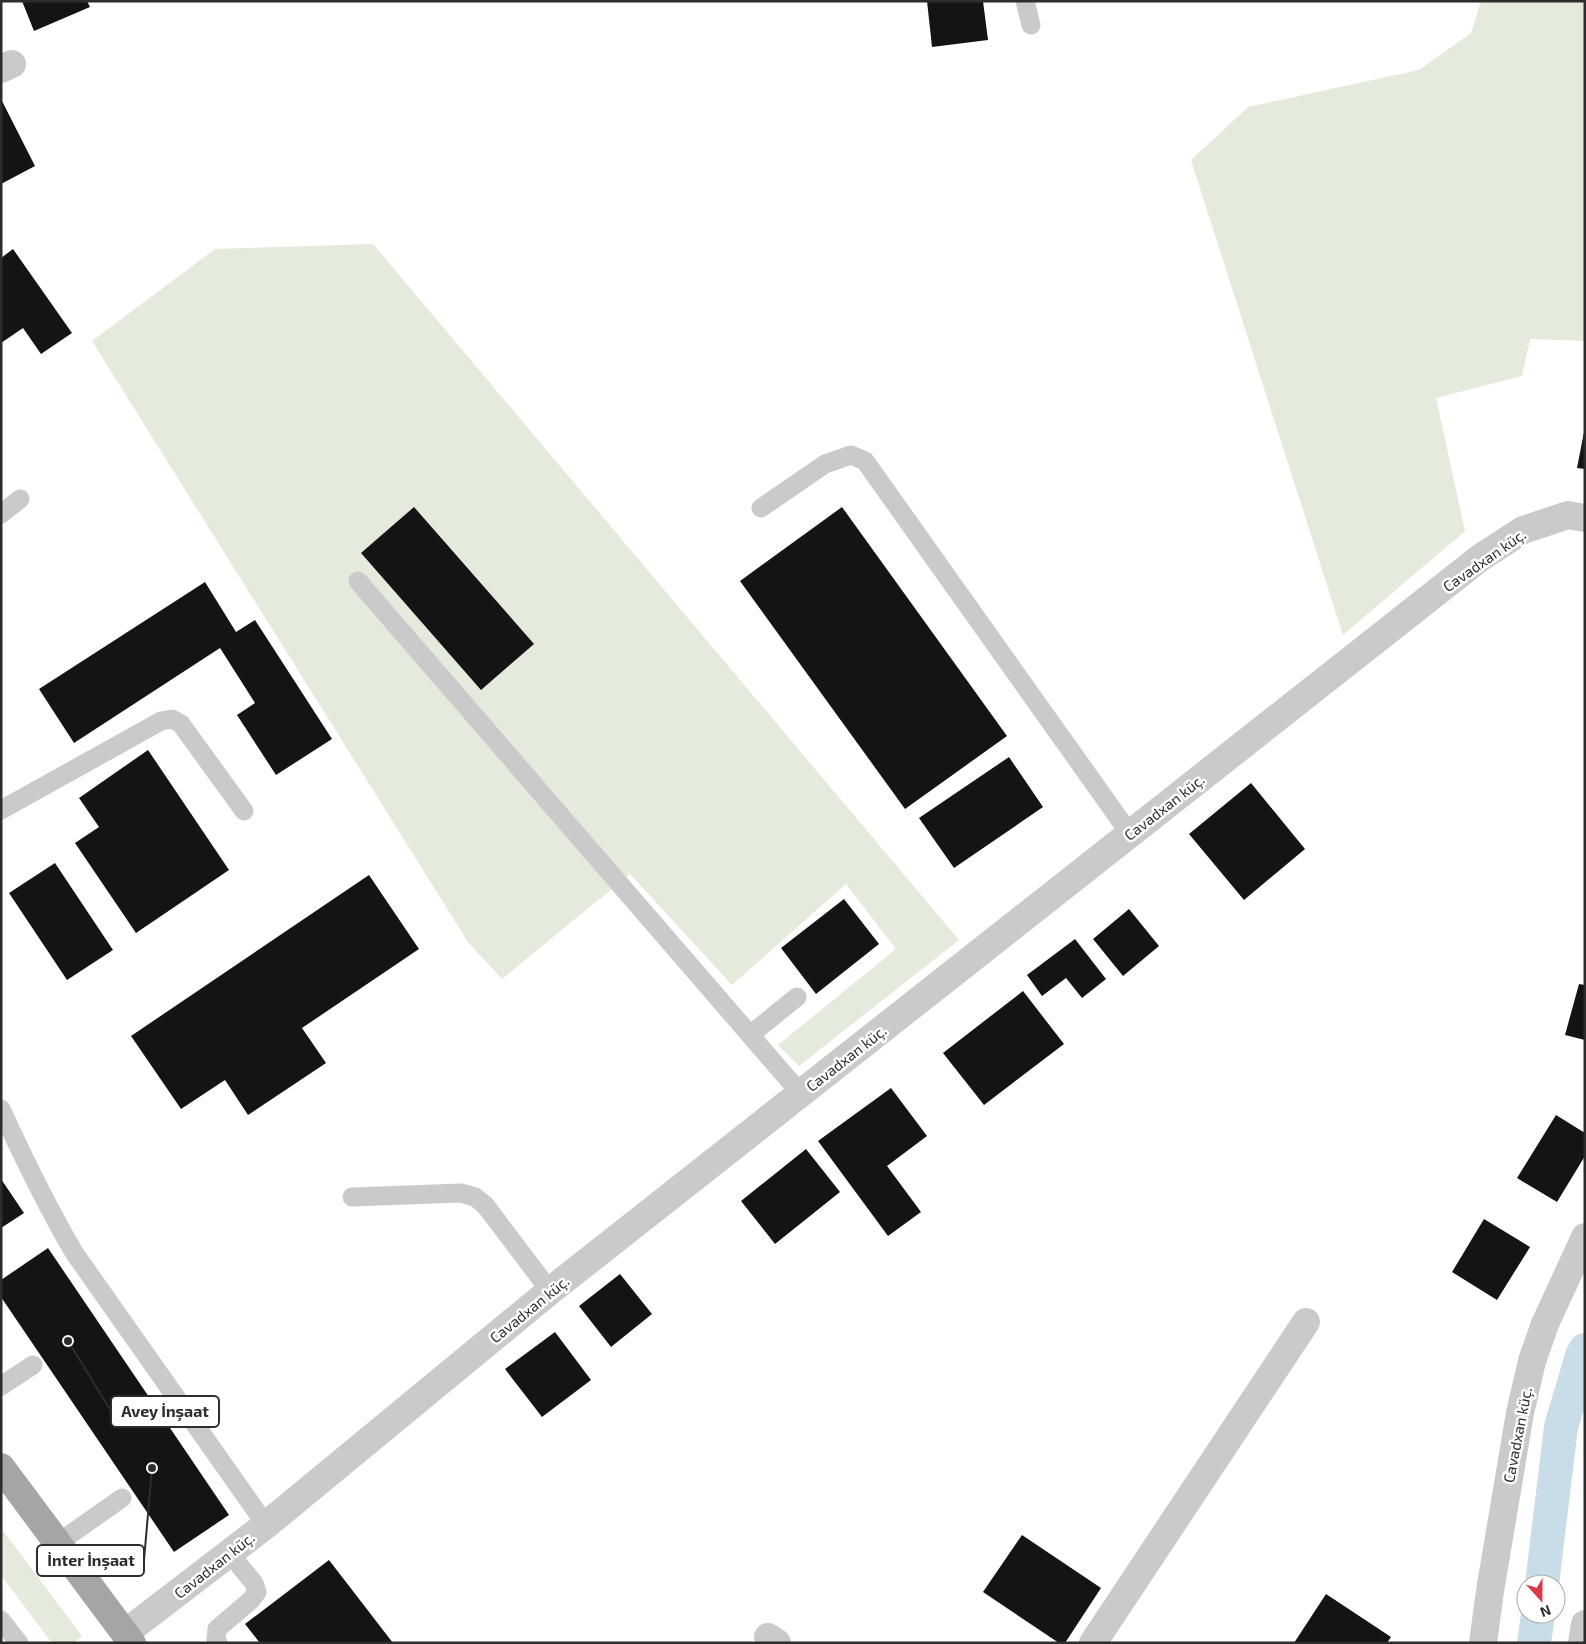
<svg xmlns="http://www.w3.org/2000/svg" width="1586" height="1644" viewBox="0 0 1586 1644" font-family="'Exo 2',sans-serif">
<rect width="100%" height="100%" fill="#fff"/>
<path fill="#e4eadc" d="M1481,1h104v340l-55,-2 -8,37 -86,22 29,133 -122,104 -152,-475 57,-53 171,-37 52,-37z
M373,244l586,696 -160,126 -21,-21 118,-96 -50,-65 -114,101 -102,-111 -128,105 -34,-37 -376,-601 123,-92z
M1,1528l81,108 -9,7h-21l-51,-68z"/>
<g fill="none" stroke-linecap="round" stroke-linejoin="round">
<path stroke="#c9dde9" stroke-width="34" d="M1542,1584l19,-157 21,-71 3,-6
M1534,1643l4,-29"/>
</g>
<path fill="#141414" d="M22,1h65l3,6 -56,24z
M927,1h56l5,39 -56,7z
M1,99l34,67 -34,18z
M13,249l59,84 -31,21 -18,-26 -22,15v-85z
M1584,432h1v37l-8,-1z
M414,507l120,137 -53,46 -120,-137z
M842,507l165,229 -102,73 -165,-228z
M205,582l31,50 19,-12 77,119 -56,36 -39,-60 18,-12 -35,-55 -146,95 -35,-54z
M148,750l81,120 -93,63 -61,-90 24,-16 -20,-29z
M1009,757l34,50 -89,61 -35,-50z
M1251,783l54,66 -61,51 -55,-66z
M55,863l58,87 -46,30 -58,-87z
M369,875l50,74 -117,79 24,35 -78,52 -23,-35 -44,29 -50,-73z
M844,899l35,45 -63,50 -35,-46z
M1129,909l30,37 -36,30 -30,-37z
M1075,939l31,40 -24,19 -16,-20 -24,18 -15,-21z
M1579,984l6,1v55l-20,-5z
M1023,991l41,53 -80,61 -41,-52z
M891,1088l36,48 -40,30 34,46 -33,24 -70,-95z
M1556,1115l29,18v23l-28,46 -40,-24z
M806,1149l34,43 -65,52 -34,-43z
M1,1179l23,34 -23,15z
M1484,1219l46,28 -33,53 -45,-28z
M48,1248l181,267 -55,37 -173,-255v-17z
M620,1274l32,40 -41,33 -32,-41z
M555,1332l36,48 -49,37 -37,-48z
M1022,1535l79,53 -36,55h-6l-76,-51z
M329,1560l64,83h-133l-15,-19z
M1326,1594l65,43 -4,6h-93z"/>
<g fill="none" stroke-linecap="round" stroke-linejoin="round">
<path stroke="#cacaca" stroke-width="19" d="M1025,1l6,24
M761,508l64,-44 26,-9 14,6 265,373
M1,514l19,-15
M358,581l443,513
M1,810l160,-89 11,-2 9,5 63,87
M750,1035l47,-38
M1,1109c23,50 46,98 74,145l191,271
M352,1197l109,-4 14,4 10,8 65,86
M1,1386l32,-21
M58,1543l64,-45
M1,1620l18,23
M218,1643l-2,-4 1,-10 34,-29 6,-8 -3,-9 -25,-30"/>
<path stroke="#cacaca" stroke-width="28" d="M1,69l11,-5
M125,1633l141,-108 284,-234 930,-733 43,-28 45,-15 17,3
M768,1637l9,6
M1093,1643l213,-321
M1483,1643l7,-52 30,-178 12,-52 13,-37 40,-87
M1582,1643l3,-19"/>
<path stroke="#a5a5a5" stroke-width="28" d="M1,1467l131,176"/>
</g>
<g text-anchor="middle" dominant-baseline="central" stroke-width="5" stroke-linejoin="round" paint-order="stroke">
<g font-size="15" fill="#2d2d2d" stroke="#fff">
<text transform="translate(1484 560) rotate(-35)">Cavadxan küç.</text>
<text transform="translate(1164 807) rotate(-38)">Cavadxan küç.</text>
<text transform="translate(846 1058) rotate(-38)">Cavadxan küç.</text>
<text transform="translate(529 1309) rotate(-39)">Cavadxan küç.</text>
<text transform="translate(1517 1435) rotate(-79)">Cavadxan küç.</text>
<text transform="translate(214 1565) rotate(-38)">Cavadxan küç.</text>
</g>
</g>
<path fill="none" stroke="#2d2d2d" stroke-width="2" d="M68 1341L111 1411M152 1468L144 1560"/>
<g fill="#2d2d2d" stroke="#fff" stroke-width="2">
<circle cx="68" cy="1341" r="5"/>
<circle cx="152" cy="1468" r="5"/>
</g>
<g fill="#fff" stroke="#2d2d2d" stroke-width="2">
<rect x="111" y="1396" width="108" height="31" rx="5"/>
<rect x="37" y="1545" width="107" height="31" rx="5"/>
</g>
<g font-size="16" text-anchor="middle" font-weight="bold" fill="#2d2d2d">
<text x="165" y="1417">Avey İnşaat</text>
<text x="91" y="1566">İnter İnşaat</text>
</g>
<rect width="1586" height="1644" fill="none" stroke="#2d2d2d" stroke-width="5"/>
<g transform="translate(1541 1599) rotate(159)"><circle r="24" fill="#ffffff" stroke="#ababab"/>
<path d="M0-4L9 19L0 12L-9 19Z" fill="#da3a48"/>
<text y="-8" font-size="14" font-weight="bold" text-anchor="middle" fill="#2d2d2d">N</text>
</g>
</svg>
